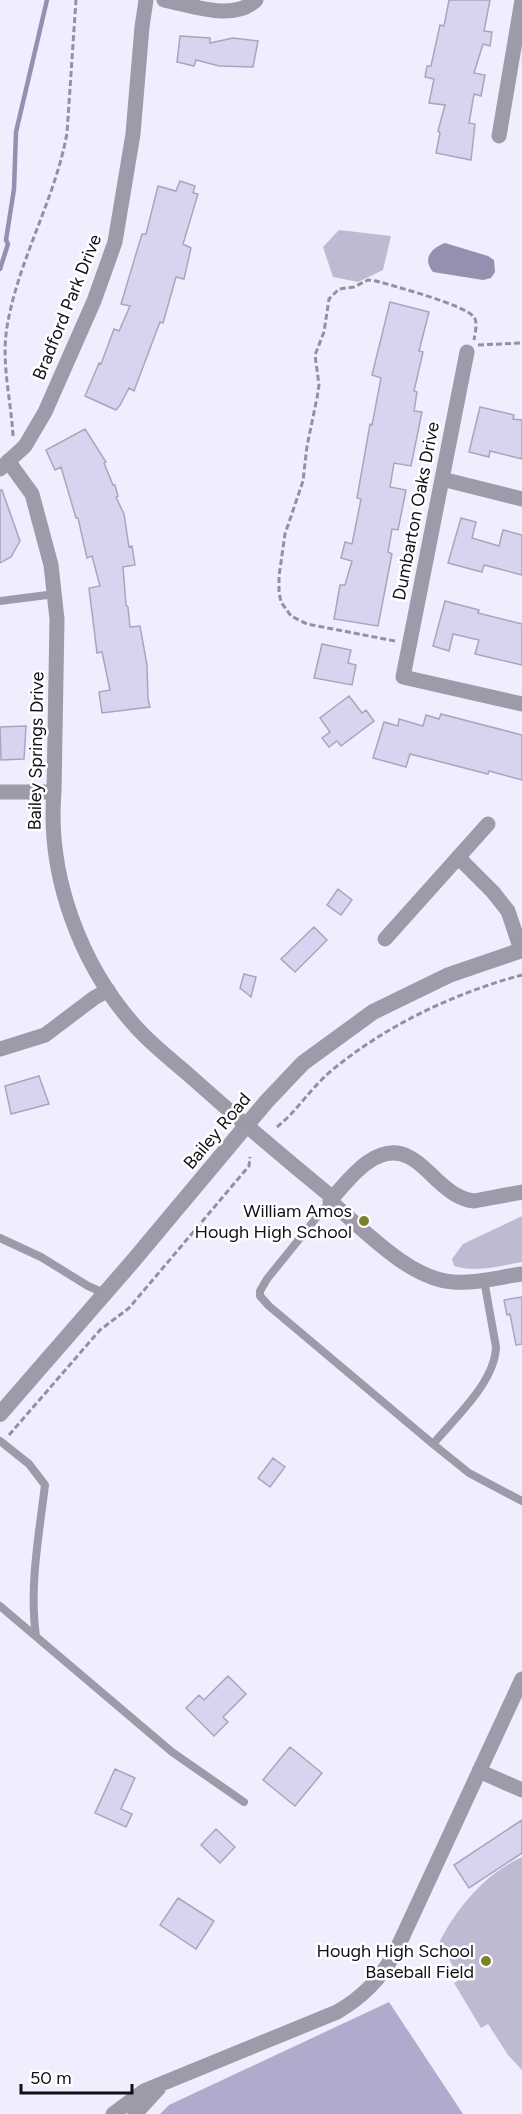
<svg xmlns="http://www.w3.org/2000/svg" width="522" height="2114" viewBox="0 0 522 2114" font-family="Figtree,sans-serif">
<rect width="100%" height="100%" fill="#f0edfe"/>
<path fill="#bebad2" d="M339,230l52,6 -8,34 -25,12 -25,-5 -10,-30z
M522,1216v46c-22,4 -46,11 -68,4l-2,-7 11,-15z
M522,1857v213l-14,-15 -20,-31 -7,4 -27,-45 7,-4 -22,-36c18,-36 46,-69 83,-86z"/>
<path fill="#b0aacc" d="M389,2002l74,112h-303l9,-9z"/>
<path fill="#958fb0" d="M445,243l43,13 6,4 1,12 -4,6 -8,2 -50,-8c-11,-13 -2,-24 12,-29z"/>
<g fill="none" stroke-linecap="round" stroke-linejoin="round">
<path stroke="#958fb0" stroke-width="4.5" d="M0,269l8,-25 -2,-4 8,-51 2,-57 31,-132"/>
</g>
<path fill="#d8d3ee" stroke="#a9a5be" stroke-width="1.5" d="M449,0h41l-6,31 8,1 -2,14 -7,-2 -9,29 11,2 -4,21 -7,-2 -5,29 6,1 -4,36 -35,-7 4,-20 -2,-2 7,-26 -16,-2 5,-24 -9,-2 2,-11h4l9,-41 4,1z
M180,36l30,2v5l23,-5 25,3 -5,26 -34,-1 -23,-6 -2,6 -17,-4z
M180,181l15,5 -2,7 5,1 -15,50 8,4 -7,31 -8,-2 -13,46 -3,-1 -26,69 -5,-3 -9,17 -4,5 -31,-14 14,-33 2,1 13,-35 5,2 11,-25 -9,-2 21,-70h4l12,-48 18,5z
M390,302l39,10 -10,39 4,1 -9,39 3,1 -3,19 8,1 -11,54 -17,-3 -4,24 16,3 -8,40 -6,-1 -4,23 4,2 -14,72 -44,-7 6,-34h5l7,-24 -11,-3 4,-16 7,2 9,-45 -4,-1 13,-74 2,1 9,-47 -9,-3z
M480,407l34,8 -1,4 9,1v39l-32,-8 -1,6 -20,-5z
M85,429l21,33 -2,1 9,22h2l3,11 -2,1 8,17 5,33 3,-1 3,19 -12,2 3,38 2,2 2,20 10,-1 7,39 1,34 2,8 -48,6 -3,-21 11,-2 -8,-38 -5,1 -8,-65 11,-2 -8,-30 -5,2 -9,-40h-2l-15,-51 -6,3 -9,-20z
M0,490h2l18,51 -9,16 -11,6z
M461,518l15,4 -4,16 27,8 4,-16 19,5v40l-38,-10 -2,7 -34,-9z
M445,601l34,9 -1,3 44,11v41l-47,-11 4,-14 -26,-6 -4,17 -16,-5z
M322,644l29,6 -3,13 8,2 -4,20 -38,-7z
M349,696l13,17 4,-3 8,11 -33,25 -4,-5 -8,6 -7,-9 8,-6 -10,-14z
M441,714l81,21v45l-33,-9 -1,3 -78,-20 -4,13 -33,-9 11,-36 14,4 1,-7 24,7 3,-11 13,4z
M26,726l-2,33 -23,1 -1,-33z
M338,889l14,11 -11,15 -14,-10z
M314,927l13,13 -32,32 -14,-13z
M244,974l12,3 -5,20 -11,-9z
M39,1076l10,28 -38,10 -6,-28z
M522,1297v47l-6,1 -6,-31 -3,1 -3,-15z
M273,1458l12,9 -15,20 -12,-9z
M228,1676l18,18 -23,23 5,5 -14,14 -28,-28 13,-13 5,5z
M290,1747l32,26 -27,33 -32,-26z
M115,1769l20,9 -14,31 11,5 -6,13 -31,-14z
M522,1820v33l-53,35 -15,-23z
M216,1829l19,18 -15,16 -19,-18z
M178,1898l36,23 -18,28 -36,-24z"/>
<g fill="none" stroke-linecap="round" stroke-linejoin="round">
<path stroke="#94919f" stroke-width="3" stroke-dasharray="6 3" stroke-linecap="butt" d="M478,345l44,-2
M13,436c-2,-37 -12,-72 -6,-109 11,-67 48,-127 60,-194l9,-133
M395,641l-88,-17 -16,-8 -10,-14 -2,-10v-16l6,-42 18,-53 4,-35 10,-48 2,-13 -4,-30 9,-23 5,-33 10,-10 15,-2 14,-7 8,1c18,5 89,24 98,36 4,5 1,17 0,23
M277,1127c19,-15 34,-39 54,-56 54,-45 123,-78 191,-96
M9,1435l91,-105 29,-22 120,-142 1,-9"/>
<path stroke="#9d9aa9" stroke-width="8" d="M0,601l55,-7
M330,1201l-63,78 -7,12v5l9,10 164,138c22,-26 62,-62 63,-97l-12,-67
M0,1238l41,19 47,29 16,7
M0,1441l29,23 16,21c-6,50 -16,102 -9,151
M433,1444l36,29 53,28
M0,1606l172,146 72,50"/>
<path stroke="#9d9aa9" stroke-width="15" d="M164,0c28,5 69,22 92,0
M499,136l23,-136
M467,352l-64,325 119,27
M8,461l24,33 19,71 6,54 -3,173c-7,83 26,173 82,235 16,18 36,33 54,49 47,42 94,82 143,122
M0,469l25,-23 20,-34 49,-111 21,-59 18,-108 9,-107 4,-27
M442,479l80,20
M0,792h54
M458,857l35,35 15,19 13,39
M385,939l103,-115
M0,1049l45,-14 49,-37 14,-8
M522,1192l-48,9c-15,-2 -25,-10 -36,-20 -9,-8 -18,-19 -29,-24 -32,-17 -61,23 -79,44 33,28 79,78 123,81 23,2 46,-5 69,-8
M479,1771l43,19
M113,2114l31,-23 193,-79c26,-15 43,-33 58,-59l127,-274
M135,2114l24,-26"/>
<path stroke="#9d9aa9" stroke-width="16" d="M0,1414l133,-153 133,-159 37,-39 70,-51 76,-37 73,-25"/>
</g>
<g fill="#7b812c" stroke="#fff" stroke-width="2">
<circle cx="364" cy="1221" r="6"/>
<circle cx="486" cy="1961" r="6"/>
</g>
<g text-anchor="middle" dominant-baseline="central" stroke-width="5" stroke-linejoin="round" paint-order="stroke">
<g font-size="18" fill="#110f18" stroke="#fff">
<text transform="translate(67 307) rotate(-68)">Bradford Park Drive</text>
<text transform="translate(416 511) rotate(-79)">Dumbarton Oaks Drive</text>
<text transform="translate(36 751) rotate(-89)">Bailey Springs Drive</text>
<text transform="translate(217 1131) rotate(-50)">Bailey Road</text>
</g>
<g font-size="18" fill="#110f18" stroke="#fff" text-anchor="end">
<text x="352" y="1211">William Amos<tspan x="352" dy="21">Hough High School</tspan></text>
<text x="474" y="1951">Hough High School<tspan x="474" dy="21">Baseball Field</tspan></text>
</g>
</g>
<path d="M21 2084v9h111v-9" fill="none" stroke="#110f18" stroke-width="3"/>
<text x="30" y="2084" font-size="18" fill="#110f18" stroke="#ffffff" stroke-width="4.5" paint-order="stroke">50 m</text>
</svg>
